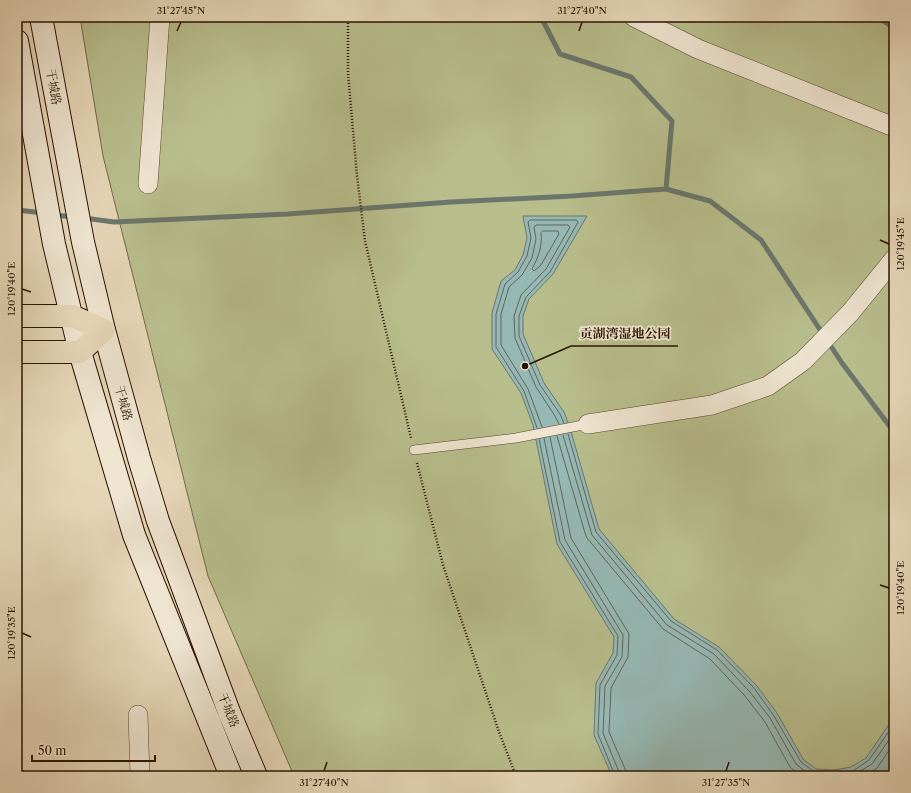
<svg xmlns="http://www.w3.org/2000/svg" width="911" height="793" viewBox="0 0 911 793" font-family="'Libre Caslon Text','Noto Serif SC',serif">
<rect width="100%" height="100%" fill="#e5d6b7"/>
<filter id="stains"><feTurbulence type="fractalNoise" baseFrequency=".005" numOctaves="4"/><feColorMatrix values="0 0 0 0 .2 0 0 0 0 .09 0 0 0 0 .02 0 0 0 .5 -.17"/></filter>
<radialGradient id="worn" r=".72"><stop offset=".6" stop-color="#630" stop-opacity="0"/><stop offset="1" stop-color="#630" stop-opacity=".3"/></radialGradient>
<path fill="#b8bd8c" stroke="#716846" d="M80,17h814v759h-600l-86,-200 -105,-420z"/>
<path fill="#96b8b4" stroke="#6b766c" d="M523,216h64l-34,58 -24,25 -6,17v18l21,49 20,29 6,16 29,101 75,90 45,28 38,39 20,27 26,46 13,10 18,1 17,-3 15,-9 28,-41v59h-282l-18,-41 2,-52 17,-30 1,-16 -57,-93 -24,-119 -12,-32 -29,-44v-36l9,-32 14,-11 8,-15 4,-17z"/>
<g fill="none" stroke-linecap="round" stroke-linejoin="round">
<path stroke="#60655a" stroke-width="1" d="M543,231h15l1,3 -18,31 -7,6 -2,-2c6,-11 11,-24 9,-36z
M542,427l-14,-38 -27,-44v-31l8,-27 13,-12 10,-17 4,-19 -2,-12 2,-2h32l2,2 -24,42 -25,26 -7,21 1,22 21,49 19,29 4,8
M537,428l-13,-37 -28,-44v-33l9,-30 13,-12 9,-16 4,-18 -3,-16 2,-2h46l2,2 -28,50 -24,25 -7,19v20l21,49 20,29 4,9
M568,434l28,98 75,89 46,29 37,38 20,28 27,46 15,11 18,1 19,-3 16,-11 25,-36
M563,435l29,100 75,90 47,29 36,38 20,26 26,46 15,12
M557,436l28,97 2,5 76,91 47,30 35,37 20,26 25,45 11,9
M550,437l21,101 58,96 -1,23 -17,31 -2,44 16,37 1,7
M544,438l21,102 58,95 -1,22 -17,29 -2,47 16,39 1,4
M539,439l21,103 58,94 -1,19 -17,30 -2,49 17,42
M852,776l20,-12 22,-31
M865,776l12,-8 17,-25"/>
<path stroke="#6b766c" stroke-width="5" d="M877,17l17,11
M666,189l44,12 51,39 81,123 52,69
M17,210l27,3
M54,215l20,2
M84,218l30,4 174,-8 163,-12 121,-6 94,-7 6,-68 -41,-44 -71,-23 -19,-37"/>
<defs>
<path id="lane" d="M414,450l102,-12 72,-14"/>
<path id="street" d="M634,17l64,32 196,78
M148,184l12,-167
M588,424l124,-19 56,-19 35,-25 47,-48 44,-54
M138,715l2,61"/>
<path id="secondary" d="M41,17l42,225 21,88 35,128 19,63 71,191 27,64
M17,41l37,203 26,108 54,183 97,241"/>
<path id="primary" d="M17,316h55l32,14 -24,22h-63"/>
</defs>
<use href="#lane" stroke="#59432e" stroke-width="10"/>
<use href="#street" stroke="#59432e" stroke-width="20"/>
<use href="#secondary" stroke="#2a1201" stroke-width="24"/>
<use href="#primary" stroke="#2a1201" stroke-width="24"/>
<path stroke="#2a1201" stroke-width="2.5" stroke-dasharray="1 2" stroke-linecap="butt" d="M348,17v56l9,103 8,65 46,197
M417,463l26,102 56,167 17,44"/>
<use href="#lane" stroke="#eee4d0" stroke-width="9"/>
<use href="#street" stroke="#eee4d0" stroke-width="19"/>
<use href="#secondary" stroke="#eee4d0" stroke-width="22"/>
<use href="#primary" stroke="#e5d6b7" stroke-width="22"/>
</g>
<path fill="none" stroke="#2a1201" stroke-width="1.5" d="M177,31l4,-9M579,31l3,-9M880,240l9,4M22,289l9,3M880,585l9,3M22,633l9,4M324,771l3,-9M726,771l3,-9"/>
<g text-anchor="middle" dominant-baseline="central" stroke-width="3.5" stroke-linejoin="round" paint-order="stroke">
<g font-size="12" fill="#2a1201" stroke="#eee4d0">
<text transform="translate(54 87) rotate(80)">干城路</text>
<text transform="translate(124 403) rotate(75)">干城路</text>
<text transform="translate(229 710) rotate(68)">干城路</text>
</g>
</g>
<path fill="none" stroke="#2a1201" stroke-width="1.5" d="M525 366L571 346H678"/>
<circle fill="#2a1201" stroke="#eee4d0" stroke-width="1.5" cx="525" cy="366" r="4"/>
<g font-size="13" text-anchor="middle" font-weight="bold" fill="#2a1201" stroke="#eee4d0" stroke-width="3.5" stroke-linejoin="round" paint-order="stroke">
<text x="625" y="338">贡湖湾湿地公园</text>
</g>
<rect width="911" height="793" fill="none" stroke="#e5d6b7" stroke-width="44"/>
<path d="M32 755v6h123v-6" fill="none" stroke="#2a1201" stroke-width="2"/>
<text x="38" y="755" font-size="12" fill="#2a1201" stroke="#eee4d0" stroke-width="3" paint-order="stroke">50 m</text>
<rect x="22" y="22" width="867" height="749" fill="none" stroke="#2a1201" stroke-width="1.5"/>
<g font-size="10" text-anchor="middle" fill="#2a1201">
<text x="181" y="14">31°27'45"N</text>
<text x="582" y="14">31°27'40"N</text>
<text transform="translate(900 244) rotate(-90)" y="4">120°19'45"E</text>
<text transform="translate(11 289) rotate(-90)" y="4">120°19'40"E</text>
<text transform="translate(900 588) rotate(-90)" y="4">120°19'40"E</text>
<text transform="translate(11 633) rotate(-90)" y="4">120°19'35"E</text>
<text x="324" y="786">31°27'40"N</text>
<text x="726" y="786">31°27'35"N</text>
</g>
<rect width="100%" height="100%" filter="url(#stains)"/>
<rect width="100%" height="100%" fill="url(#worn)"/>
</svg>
